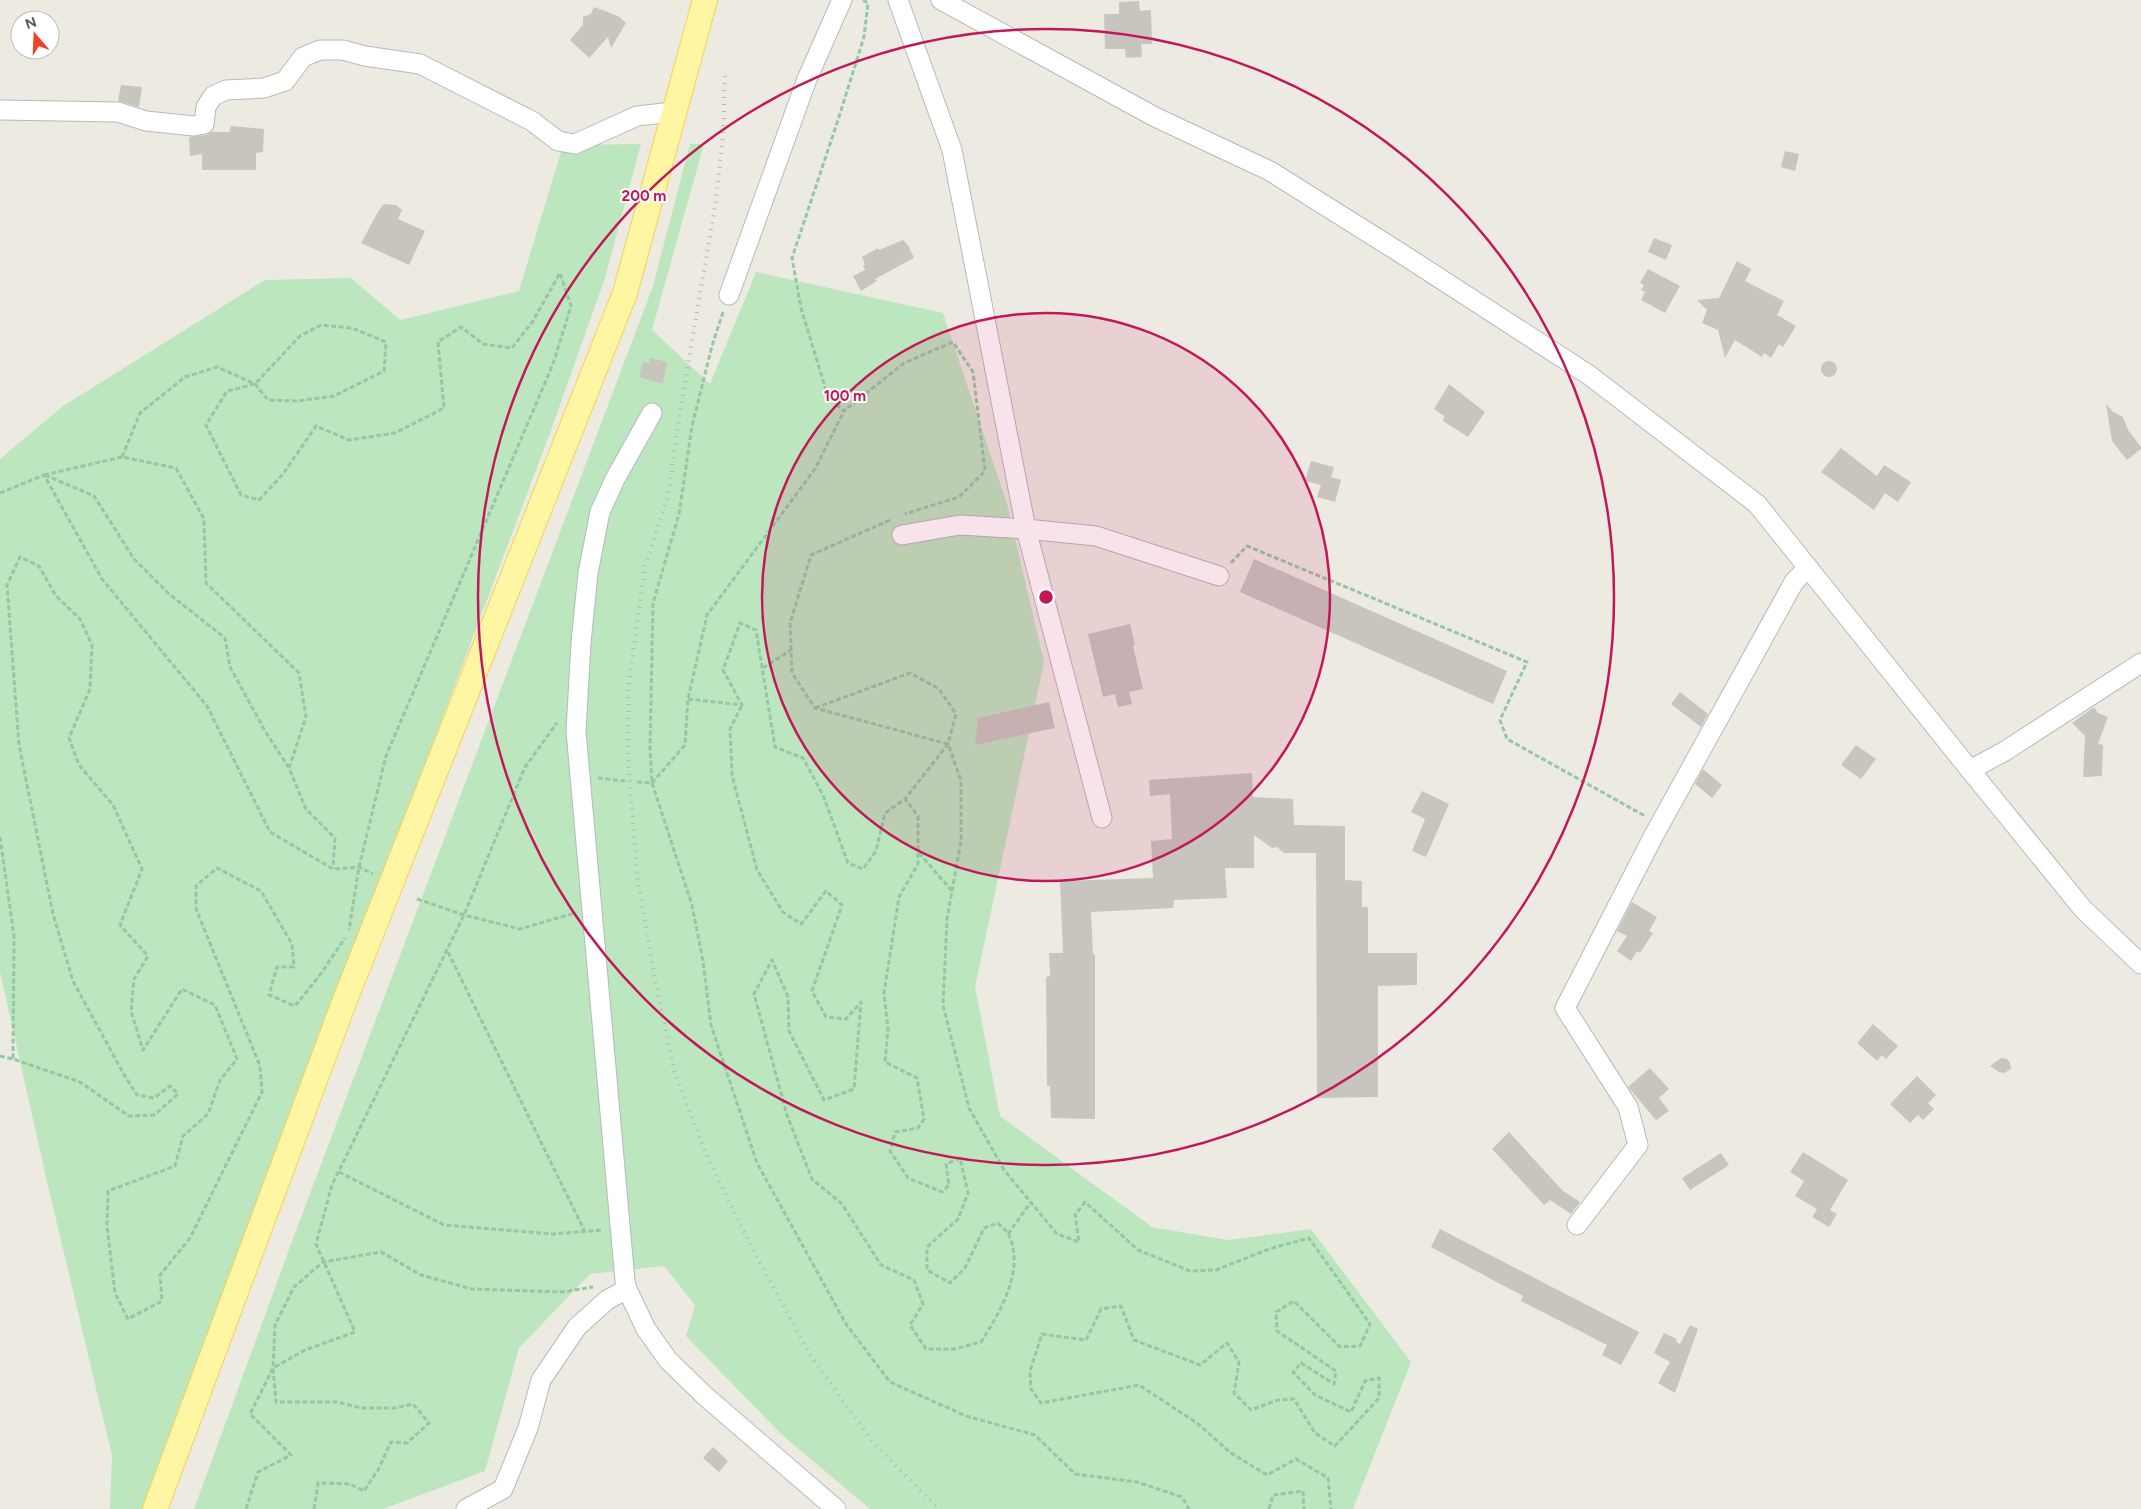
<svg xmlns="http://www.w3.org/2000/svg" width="2141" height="1509" viewBox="0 0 2141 1509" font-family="Figtree,sans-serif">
<rect width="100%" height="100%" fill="#edebe1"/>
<path fill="#bce6be" d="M641,144l-37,137 -54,152 -348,922 -60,154h-32l2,-53 -67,-283 -45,-201v-513l63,-53 202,-126 86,-2 49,42 119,-29 44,-146z
M690,144h14l-52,186 58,54 46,-112 187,41 64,191 37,158 -69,325 25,129 152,111 76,13 83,-11 100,133 -58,147h-483l-88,-74 -96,-99 9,-31 -31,-39 -74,8 -71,74 -34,123 -102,38h-189l100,-273 359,-950z"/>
<path fill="#c8c5be" d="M1139,1l1,10 11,-1 1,34h-11l1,13 -16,1 -1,-9h-20l-1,-35h15v-12z
M594,7l24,9 8,7 -15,25 -3,-11 -19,21 -19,-18 13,-15v-8l8,-3z
M121,85l21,2 -3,20 -21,-6z
M231,126l33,3 -1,23 -7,1v17h-54v-16l-12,2 -1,-19 17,-2 5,-3h18z
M1785,151l14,3 -4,17 -14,-4z
M384,204l12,1 6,5 -4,9 27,12 -16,34 -48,-22 18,-33z
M1654,238l18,7 -6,15 -18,-8z
M903,240l5,5 6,13 -39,21 2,2 -16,10 -8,-15 12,-6 -2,-4 2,-1 -3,-8 16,-9 1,2z
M1737,261l14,8 -6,12 39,20 -7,14 19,11 -13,21 -4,-3 -8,14 -7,-5 -2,4 -27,-17 -10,18 -7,-28 -16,-7 5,-13 -10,-10 22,-2z
M1648,269l32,17 -15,27 -24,-13 4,-8 -4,-2 3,-5 -4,-2z
M650,358l17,4 -4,22 -24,-7 4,-15 6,2z
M1821 369a8 8 0 1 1 16 0a8 8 0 1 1-16 0Z
M1449,384l36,28 -17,25 -25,-16 1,-5 -10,-7z
M2106,404l7,8 10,5 5,13 13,17v2l-14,11 -15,-19z
M1841,448l36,28 7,-11 27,17 -13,20 -13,-9 -11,17 -53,-38z
M1311,461l23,6 -3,10 10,3 -6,22 -18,-5 4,-12 -16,-4z
M1254,559l253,112 -14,33 -253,-112z
M1130,624l5,21 -2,1 10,43 -14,3 3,12 -14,3 -3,-13 -12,3 -15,-63z
M1680,692l28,22 -7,13 -30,-23z
M1049,702l6,26 -80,17 3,-27z
M2094,707l4,6 10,4 -10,27 5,1 -1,31 -15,1h-4l2,-41 -13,-13z
M1856,745l20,14 -15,20 -20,-14z
M1703,769l19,16 -10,13 -17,-14z
M1252,773l1,24 40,2 1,26 51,1v54l17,1v26h6v46h49v32l-39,1v111l-61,1 -1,-245h-32l-7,-6 -5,1 -18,-13v33h-29l2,30 -53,2 -1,8 -82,4 2,42h2v165l-44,-1 -1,-32h-3l-1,-109 4,-1 -1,-23h14l-3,-72 93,-3 -2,-37 21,-2 -2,-45 -20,2 -1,-16z
M1422,791l27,13 -23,53 -14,-6 13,-32 -14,-7z
M1632,902l25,15 -8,14 4,2 -13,20 -3,-2 -6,10 -14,-10 10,-15 -10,-5z
M1873,1024l25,22 -12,13 -4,-4 -5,6 -20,-18z
M2001,1058l6,1 3,4 1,6 -7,4 -5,-1 -9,-6z
M1650,1068l19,21 -10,9 10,13 -13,9 -28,-33z
M1917,1076l19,19 -8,8 6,6 -11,11 -5,-5 -8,8 -20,-19z
M1509,1132l54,59 17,11 -9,12 -21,-14 -6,5 -52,-56z
M1803,1152l45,28 -18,30 7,4 -8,13 -17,-10 5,-8 -22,-13 9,-15 -14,-9z
M1721,1153l8,12 -39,25 -8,-12z
M1440,1229l199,103 -18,33 -19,-10 5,-10 -86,-44 2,-5 -92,-49z
M1690,1325l8,4 -23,64 -17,-10 12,-21 -16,-9 10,-20 13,6 -1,3 4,2z
M713,1447l15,14 -9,11 -16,-14z"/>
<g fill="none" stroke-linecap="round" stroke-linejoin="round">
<defs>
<path id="minor" d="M898,0l54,150 74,379 76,289
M941,0l214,117 115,54 129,81 190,123 168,129 213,266 35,-19 136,-88
M0,110l118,2 28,9 48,5 10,-2 2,-17 7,-11 13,-6 38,-2 21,-7 18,-24 17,-7h23l22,6 55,8 112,57 26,20 17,3 62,-28 36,-4
M729,295l78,-216 35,-79
M652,413l-37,66 -15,33 -12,61 -7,70 -5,88 49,550 2,8 19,40 22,31 37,36 131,113
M902,535l58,-10 66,4 70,7 123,40
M1970,770l113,139 58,55
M1577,1225l61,-80 -10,-38 -63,-99 89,-173 140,-253 14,-15
M466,1509l37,-20 25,-61 13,-48 36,-53 30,-27 20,-11"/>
<path id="major" d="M155,1509l188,-504 282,-712 80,-293"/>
</defs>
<use href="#minor" stroke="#b6b9be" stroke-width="21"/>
<use href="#major" stroke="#f6d151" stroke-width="26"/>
<path stroke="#95c7a6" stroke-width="3" stroke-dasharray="5 2.5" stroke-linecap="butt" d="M863,0l5,3 -4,34 -26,83 -46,138 9,50 27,89 16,14 60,-48 49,-21 20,30 12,99 -26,26 -54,17
M723,312l-11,34 -20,80 -13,88 -26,89 -3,146 2,34 40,122 11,56 8,64 46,138 89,161 44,58 76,34 69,19 40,39 62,8 45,15 7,12
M122,457l18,-44 45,-36 32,-10 38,17 13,16 29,1 37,-5 50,-25 2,-29 -34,-14 -31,-3 -21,11 -45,48 -28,7 -21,34 35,70 18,5 24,-26 33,-48 33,14 46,-7 49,-25 -6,-66 23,-15 22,17 29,4 21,-27 27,-48 11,33 -18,58 -167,392 -27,111 -10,63
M44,475l78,-18 54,11 28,51 2,64 93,90 7,44 -17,51 17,41 29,29 -2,31
M45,475l49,21 40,63 34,34 57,45 5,29 35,64 24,37
M0,493l44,-18 58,104 105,127 63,126 63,37 26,-2 14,7
M890,520l-79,35 -21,68 2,50 23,35 133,36 13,36v61l-14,78 -4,86 26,103 35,62 53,64 22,8 -4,-27 10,-13 53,48 52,21 26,-1 53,-21 40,-11 61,86 -10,22 -20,1 -46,-46 -18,11 1,19 59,40 -2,13 -33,-21 -8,9 22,23 36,17 14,-31 14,-3v20l-44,48 -20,-13 -21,-34 -16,1 -27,10 -17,-17 5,-31 -12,-19 -27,22 -66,-25 -13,-34 -20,3 -15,31 -44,-6 -12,37 1,18 10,14 98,-18 58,38 34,30 36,22 29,-16 32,19 3,31
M1231,563l16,-17 280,116 -27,58 7,19 138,77
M763,668l28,-18
M688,699l54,6 -19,-35 17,-47 16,7 19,117 28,11 20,37 25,68 15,6 13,-18 9,-38 20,-14 13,17v48l-19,33 -15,96 4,36 -3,33 32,16 7,41 -6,9 -23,4 -5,19 18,27 34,14 7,-7 -3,-21 14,-6 8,35 -10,26 -31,28v23l23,13 15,-15 19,-40 14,-5c3,4 9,8 11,12 16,36 -9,77 -28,107l-27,7h-28l-16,-24 13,-21 -9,-24 -33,-15 -39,-61 -30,-25 -25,-64 -33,-121 18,-34 16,37 1,34 35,69 30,-11 7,-87 -15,17 -20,-2 -14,-26 30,-86 -16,-14 -25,33 -18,-12 -26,-42 -25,-95 -2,-46 12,-24
M815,708l95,-35 29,16 17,25 -8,30 -43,55
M598,778l27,3
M637,782l15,1 33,-38 3,-46 19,-84 108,-146 29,-58
M0,837l14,99 -1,123
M919,853l33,38
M417,899l47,16 56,14 55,-16
M448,952l137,280
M0,1056l13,3 67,23 49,34 25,-1 24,-21 -8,-8 -16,12 -17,-3 -14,-22 -50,-92 -20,-67 -34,-169 -12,-160 13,-28 19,9 17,30 24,23 12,26 -2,44 -21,49 10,27 34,40 29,64 -22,56 28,31 -14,23 -3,32 12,39 39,-61 33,16 22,54 -17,21 -12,34 -25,22 -8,30 -67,25 -1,35 8,67 13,26 34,-18 -2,-26 30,-37 72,-146 -2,-26 -64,-157v-23l21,-18 44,23 31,53 2,23h-17l-8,28 26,11 25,-31 25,-37
M339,1172l105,53 108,9 51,-4
M1008,1234l23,-32
M246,1509l12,-37 33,-17 -41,-41 23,-46 32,-18 50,-18 -39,-88 16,-59 132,-270 61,-148 32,-44
M314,1509l4,-26 32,1 14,7 14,-21 13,-28 16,1 22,-20 -16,-19 -18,4h-34l-24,-6h-61l-3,-34 2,-43 19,-38 29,-25 58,-10 40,23 51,14 90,3 31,-5
M1269,1509l4,-14 30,-4 1,18"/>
<use href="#minor" stroke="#fff" stroke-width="19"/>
<use href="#major" stroke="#fff6a4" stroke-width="24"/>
<path stroke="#b4b5b5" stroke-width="4" stroke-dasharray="1 6" stroke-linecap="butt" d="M725,76l-2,58 -7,66 -36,212 -12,84 -23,70 -16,116 -1,75 9,117 18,106 19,90 31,82 49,100 57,104 63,88 65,65"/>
</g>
<circle cx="1046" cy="597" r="284" fill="#c2185b" fill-opacity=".12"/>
<g fill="none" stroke="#c2185b" stroke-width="2.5">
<circle cx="1046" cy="597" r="284"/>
<circle cx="1046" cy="597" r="568"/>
</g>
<circle cx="1046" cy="597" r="8" fill="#c2185b" stroke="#fff" stroke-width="2.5"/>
<g font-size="15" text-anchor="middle" font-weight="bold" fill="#c2185b" stroke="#fff" stroke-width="4" stroke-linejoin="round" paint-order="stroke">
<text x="644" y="201">200 m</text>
<text x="845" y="401">100 m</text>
</g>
<g transform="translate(35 35) rotate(341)"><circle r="24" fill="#ffffff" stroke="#bdbec0"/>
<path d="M0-4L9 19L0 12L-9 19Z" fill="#ef4125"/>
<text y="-8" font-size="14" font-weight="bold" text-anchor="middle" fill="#595d62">N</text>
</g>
</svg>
